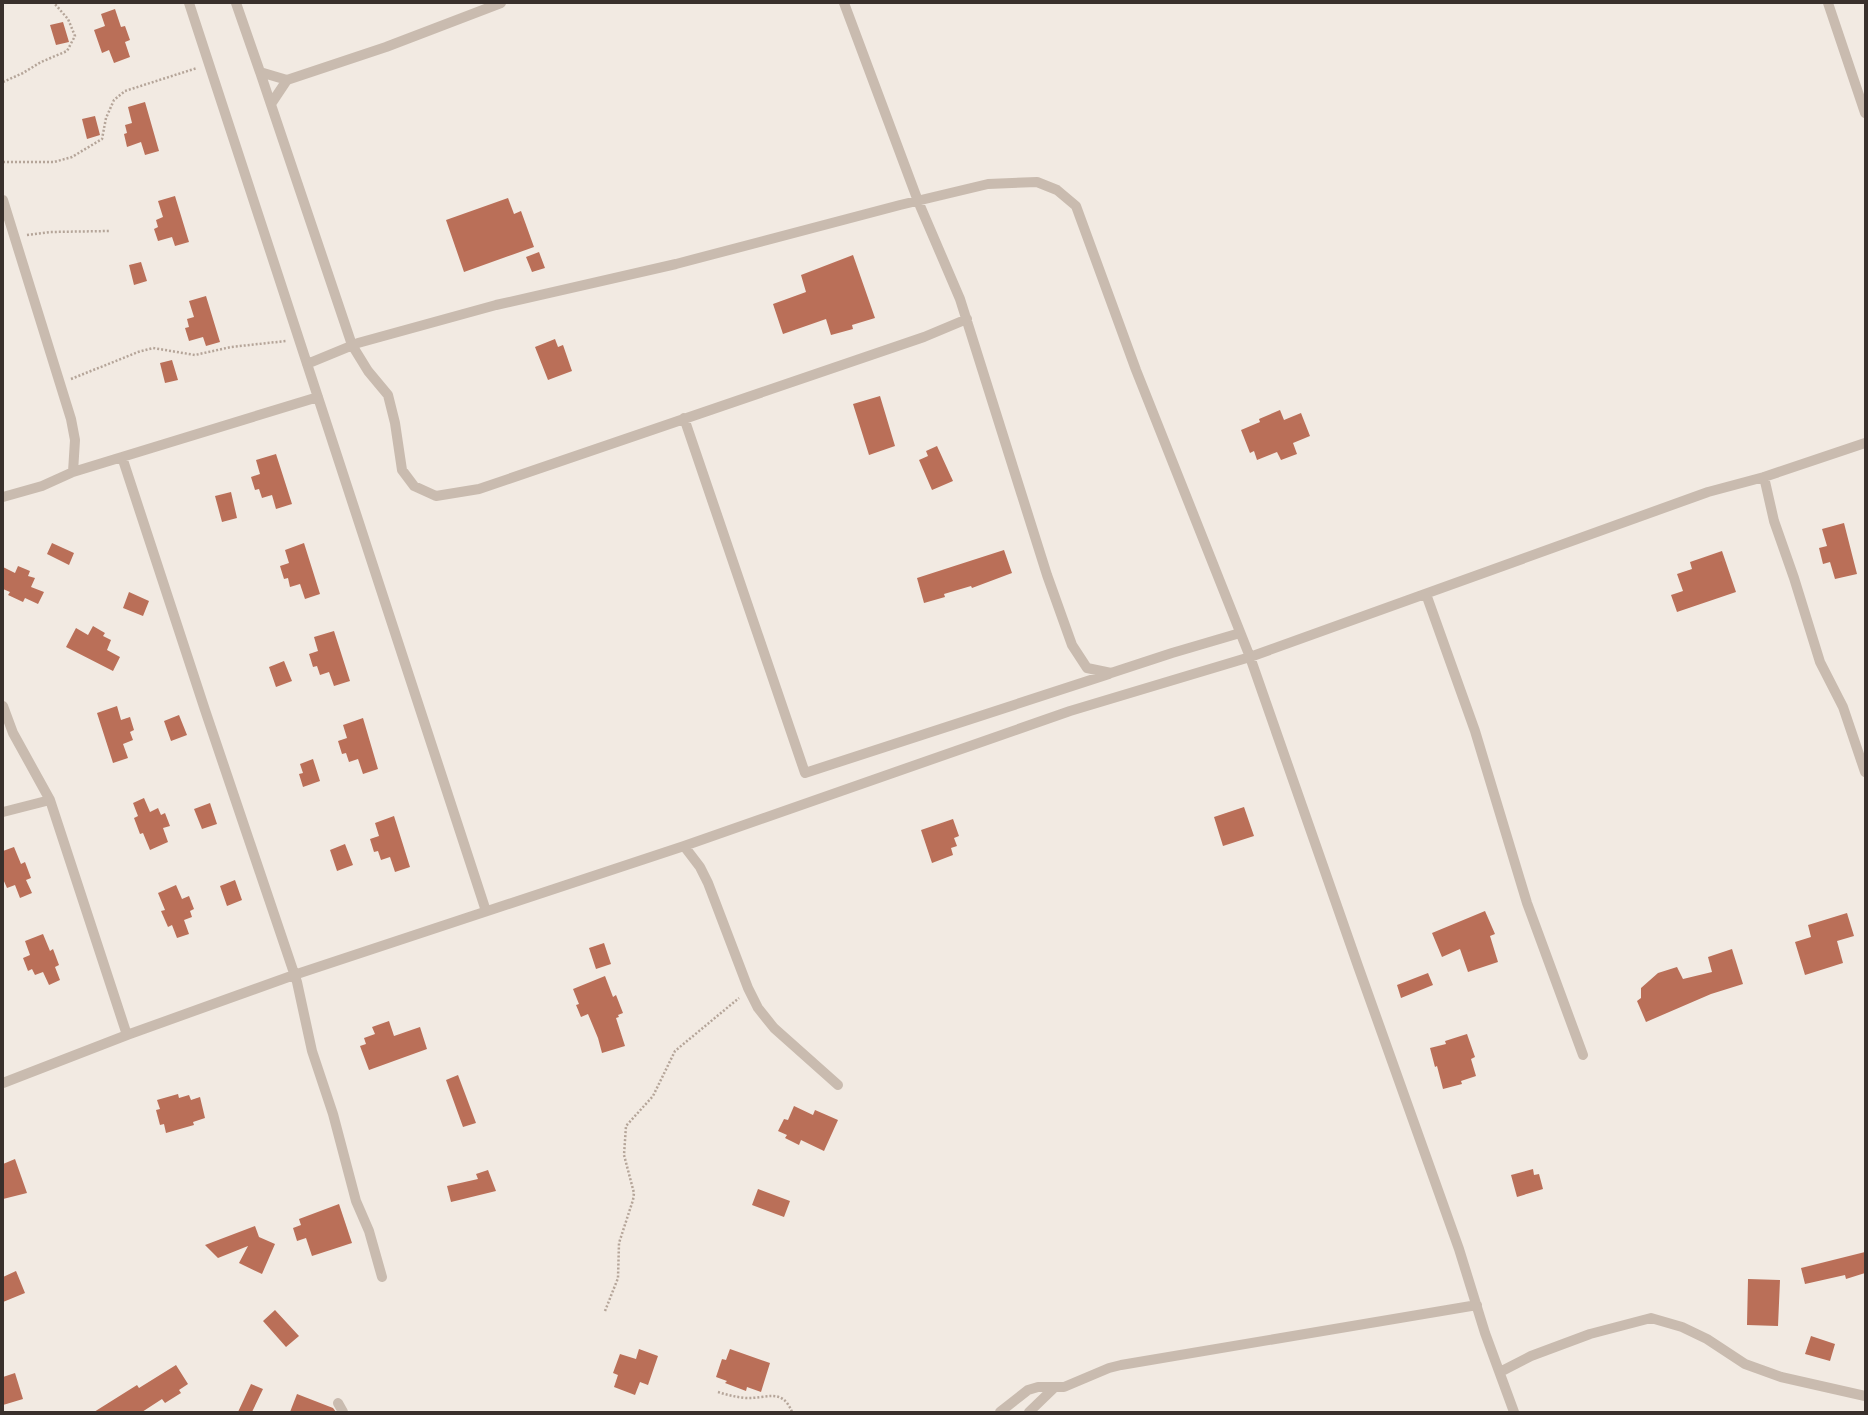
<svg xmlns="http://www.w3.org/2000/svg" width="1868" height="1415" viewBox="0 0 1868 1415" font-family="'Sofia Sans Condensed',sans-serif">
<rect width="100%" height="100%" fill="#f2eae2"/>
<path fill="#ba6f58" d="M115,9l6,18 4,-1 5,14 -5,2 5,15 -16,6 -5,-13 -7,3 -8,-23 11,-4 -4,-12z
M63,22l6,20 -13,3 -6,-20z
M145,102l14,49 -14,4 -4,-13 -14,5 -3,-13 3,-1 -2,-8 7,-2 -4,-16z
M95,116l5,19 -13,4 -5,-20z
M175,196l14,46 -14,4 -3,-9 -14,4 -4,-12 4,-2 -2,-7 7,-3 -5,-16z
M508,198l6,16 7,-3 13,36 -70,25 -18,-52z
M539,252l6,16 -13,4 -6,-15z
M853,255l22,63 -23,7 1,4 -22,6 -5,-16 -43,15 -10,-30 33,-12 -5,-17z
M141,262l6,19 -13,4 -5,-20z
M206,296l14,46 -14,4 -3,-9 -14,4 -4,-13 4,-1 -2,-8 7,-2 -5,-16z
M555,339l3,8 5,-2 9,26 -24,9 -13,-33z
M172,360l6,20 -13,3 -5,-20z
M880,396l15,50 -26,9 -16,-51z
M1280,410l4,10 17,-7 9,23 -17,7 4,11 -16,6 -4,-8 -20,8 -3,-9 -4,2 -9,-23 19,-8 -1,-3z
M937,446l16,35 -21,9 -13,-30 9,-4 -2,-5z
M276,454l16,50 -16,5 -4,-14 -10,3 -3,-9 -4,1 -4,-13 9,-3 -4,-14z
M231,492l6,26 -15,4 -7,-26z
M1844,523l13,51 -22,5 -5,-17 -7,2 -4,-16 8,-2 -5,-17z
M52,543l22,10 -5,12 -22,-11z
M304,543l16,51 -15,5 -5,-15 -10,3 -2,-9 -4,1 -4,-13 9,-3 -4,-13z
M1004,550l8,23 -40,15 -1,-2 -27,8 1,3 -21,6 -7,-25z
M1722,551l14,41 -59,20 -6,-17 12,-4 -6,-17 15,-5 -2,-7z
M18,566l12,5 -2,5 7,2 -4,9 13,5 -6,12 -13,-6 -2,4 -15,-7 2,-3 -7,-3v-22l12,6z
M129,592l20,9 -6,15 -20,-8z
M93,626l12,7 -2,3 8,4 -4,10 13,7 -7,14 -47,-24 10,-19 12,7z
M334,631l16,50 -16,5 -5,-14 -9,3 -3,-9 -4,1 -4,-13 9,-3 -4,-14z
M284,661l8,20 -16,6 -7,-20z
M117,706l4,14 9,-3 4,13 -4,2 3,8 -10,4 5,14 -15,5 -16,-50z
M179,715l8,20 -16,6 -7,-20z
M363,718l15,51 -15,5 -5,-15 -9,3 -3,-9 -4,1 -4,-13 9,-3 -4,-13z
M313,759l7,22 -17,6 -4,-13 4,-1 -3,-9z
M144,798l6,14 8,-4 3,7 4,-2 5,13 -7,2 5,14 -18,8 -7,-17 -3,1 -6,-16 4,-2 -5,-13z
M210,803l7,21 -15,5 -8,-20z
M1244,807l10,29 -31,10 -9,-29z
M394,816l16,51 -15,5 -5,-15 -9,3 -3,-9 -4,1 -4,-13 9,-3 -4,-13z
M953,819l6,17 -5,2 3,8 -6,2 2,7 -21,8 -11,-33z
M345,844l8,21 -16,6 -7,-21z
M14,847l7,17 4,-2 6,16 -5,2 6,13 -12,5 -5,-13 -8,3 -4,-9v-28z
M235,880l7,20 -15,6 -7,-20z
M176,885l6,14 7,-3 5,13 -4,2 2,6 -8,3 5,14 -12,4 -5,-13 -4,2 -7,-16 4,-1 -7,-17z
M1485,911l10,23 -5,2 8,26 -30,10 -8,-23 -18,8 -10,-24z
M1847,913l7,23 -17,5 6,22 -38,12 -10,-33 16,-5 -3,-12z
M43,934l7,17 3,-2 6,16 -4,2 5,13 -11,5 -6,-13 -8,3 -3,-6 -4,2 -5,-13 7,-3 -5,-14z
M604,943l7,21 -15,5 -7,-21z
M1732,949l11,35 -32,10 -65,28 -9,-21 4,-3v-10l17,-15 19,-6 6,12 29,-7 -4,-15z
M1428,973l5,12 -32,13 -4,-13z
M605,976l8,21 3,-2 7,18 -5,2 1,2 -3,1 9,28 -23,7 -4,-15 -10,-24 -7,3 -5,-12 3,-1 -6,-15z
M389,1021l5,15 26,-9 7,22 -58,21 -9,-24 6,-2 -2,-6 11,-4 -3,-7z
M1467,1034l8,23 -4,2 5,17 -15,5 1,3 -19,5 -6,-23 -2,1 -5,-19 16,-4 -1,-3z
M458,1075l18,48 -13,4 -17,-47z
M178,1094l1,4 10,-3 2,5 9,-3 5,21 -12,4 1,3 -28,8 -2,-9 -4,1 -4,-15 4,-1 -3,-9z
M794,1106l19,9 2,-5 23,10 -14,31 -23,-11 -2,5 -14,-7 2,-3 -9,-4 6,-12 4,1z
M15,1159l12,34 -24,6v-35z
M1533,1169l1,6 5,-1 4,15 -26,8 -6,-22z
M488,1170l8,21 -45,11 -4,-16 31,-7 -2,-5z
M758,1189l32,12 -6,16 -32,-12z
M339,1204l13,39 -40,13 -6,-18 -9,3 -4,-13 8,-3 -2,-6z
M255,1226l4,11 16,7 -13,30 -23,-11 9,-17 -30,12 -13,-13z
M1865,1252v21l-19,6 -1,-4 -40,9 -4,-16z
M16,1271l9,22 -22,9v-25z
M1748,1279l32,1 -2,46 -31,-1z
M275,1310l24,26 -13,11 -23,-26z
M1811,1336l24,8 -5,17 -25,-7z
M639,1349l19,7 -10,29 -8,-3 -5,13 -21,-8 4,-12 -5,-2 7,-19 16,5z
M730,1349l40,14 -9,29 -14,-5 -1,4 -21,-8 2,-2 -11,-4 6,-18 4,1z
M176,1365l12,19 -9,6 2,3 -16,10 -3,-4 -20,13h-48l43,-27 2,3z
M15,1373l8,26 -20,6v-28z
M251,1384l12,5 -11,23h-14z
M297,1394l36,14 3,4h-46z"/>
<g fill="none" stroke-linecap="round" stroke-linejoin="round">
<path stroke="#b5a599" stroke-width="2.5" stroke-dasharray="2 2" stroke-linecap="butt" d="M3,82l20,-9 18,-11 26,-11 8,-15 -7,-17 -14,-16
M3,162h51l18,-5 30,-18 4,-21 8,-18 11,-9 72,-23
M27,235l23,-3 60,-1
M71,379l67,-27 15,-4 42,7 36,-8 55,-6
M605,1311l13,-33 1,-35 14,-43 1,-7 -10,-38 2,-29 27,-30 22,-45 64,-53
M718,1392c9,3 18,5 28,6 20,1 36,-11 46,14"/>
<path stroke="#c9bbaf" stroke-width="10" d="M189,3l297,908
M236,3l24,69 27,8 99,-33 115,-44
M844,3l74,198 42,98 87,276 25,70 15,23 24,5 61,-20 68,-20
M1828,3l37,110
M260,72l92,273 16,26 20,24 7,28 7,47 12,16 22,10 43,-7 445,-152 43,-18
M271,104l16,-24
M3,200l68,219 4,21 -2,32
M307,364l51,-21 138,-38 180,-41 224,-59 88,-21 49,-2 20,8 19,16 60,164 114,287 108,309 101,283 26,84 29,79
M684,418l121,355 304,-99
M122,457l83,253 92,272 15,69 21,63 23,87 13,30 13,46
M1764,477l10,44 20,57 26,84 23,45 22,65
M3,497l39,-11 31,-14 245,-75
M1426,594l49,137 52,172 56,152
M3,706l10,27 37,67 77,235
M3,812l47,-12
M684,846l16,21 8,16 40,105 10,20 16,20 64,57
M3,1083l124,-48 167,-60 390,-129 386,-135 180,-54 458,-165 56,-15 101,-34
M1500,1372l31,-16 59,-22 61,-16 31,9 25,12 38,25 36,13 84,19
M338,1403l5,9
M1000,1412l28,-22 10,-3h26l45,-19 12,-3 356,-60
M1029,1412l26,-25"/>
</g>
<rect width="1868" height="1415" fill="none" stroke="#39302c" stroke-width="8"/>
</svg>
